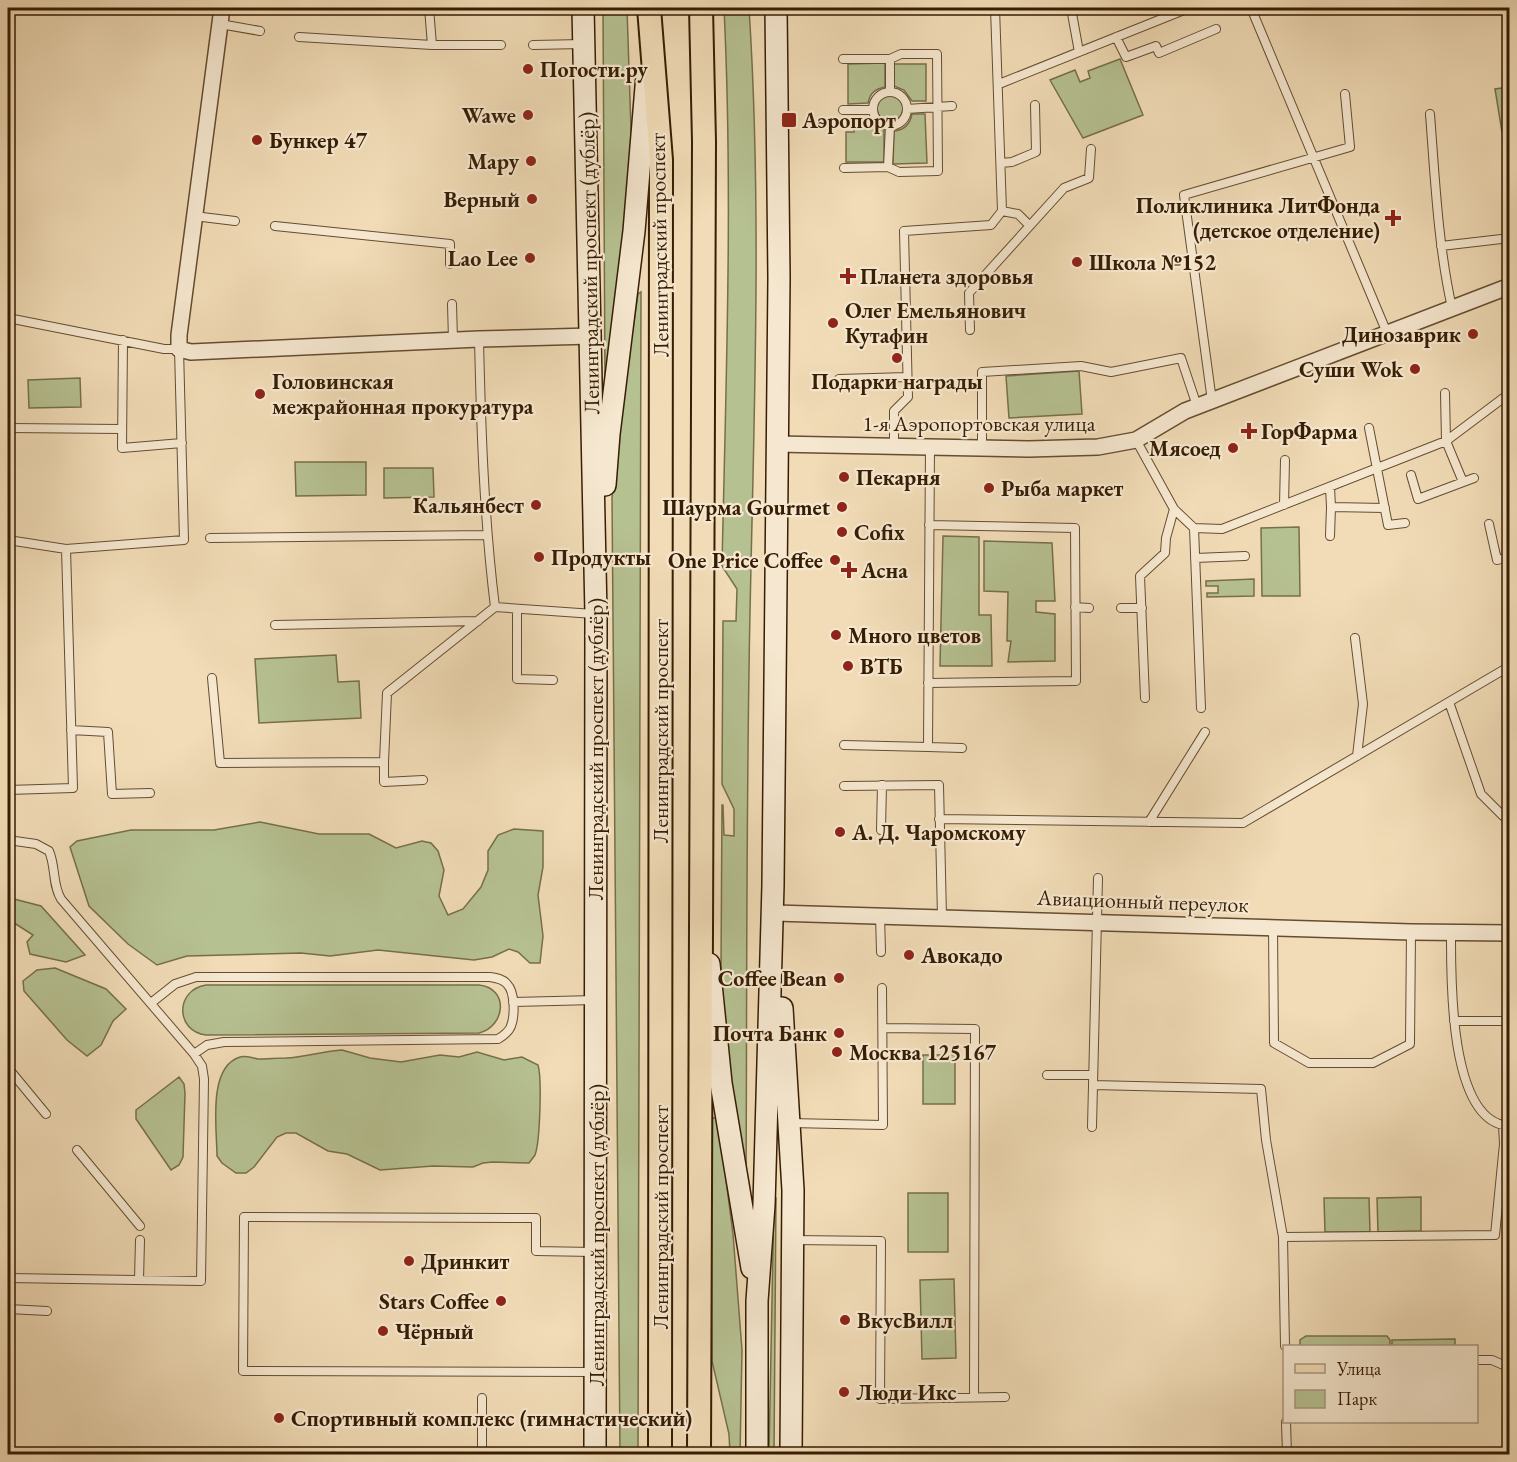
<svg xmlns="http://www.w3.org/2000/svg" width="1517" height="1462" viewBox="0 0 1517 1462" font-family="'EB Garamond',serif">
<rect width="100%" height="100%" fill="#f1dcb7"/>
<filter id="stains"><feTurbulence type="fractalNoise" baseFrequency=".00333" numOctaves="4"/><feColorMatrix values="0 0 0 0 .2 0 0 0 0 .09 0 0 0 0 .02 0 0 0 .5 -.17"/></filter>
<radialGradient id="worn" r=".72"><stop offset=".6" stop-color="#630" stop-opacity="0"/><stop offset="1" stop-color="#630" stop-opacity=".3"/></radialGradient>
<path fill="#b6c192" stroke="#766f4a" stroke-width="1.5" d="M603,8h24l4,122 -3,98 -20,156 -3,-1z
M724,8h25c13,201 5,404 1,605 -4,192 -3,385 -4,577l-19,-124 -6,-98 1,-163h1l1,30 10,1v-27l-12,-25 1,-163h13l1,-32 -15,-23c4,-186 11,-373 2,-558z
M1120,59l23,56 -60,23 -33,-58 25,-10 5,12 10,-4 -2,-7z
M885,63v24c-10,2 -15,6 -17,16l-20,1v-40z
M894,64h32v37h-14l-8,-11 -10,-4z
M1509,87v44l-7,1 -7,-43z
M877 108a13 13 0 1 1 26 0a13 13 0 1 1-26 0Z
M912,114h13l2,49 -34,1 1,-33c11,-1 16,-7 18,-17z
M855,119h14l4,5 11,6v32h-38v-30h8z
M641,292l-3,1162h-18l-8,-956 5,-63 21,-141z
M1079,371l3,43 -73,4 -3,-42z
M80,378l1,29 -52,1 -1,-28z
M295,462h71v33l-70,1z
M384,468h49l1,29 -50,1z
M1299,527l1,69h-38l-1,-68z
M943,536l36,1v78h12l1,51h-52z
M984,541l68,2 3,58h-19v11l19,2v47l-47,1 3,-21h-4l1,-49 -24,-1z
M1254,579v17l-47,1v-4h11v-7h-12v-5z
M336,655l2,27 21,-1 2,37 -102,5 -4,-64z
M260,822l59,12h50l27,14 26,-7 9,2 7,8 6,19 -5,26 9,19 15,-6 18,-22 7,-17v-19l10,-16 16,-6 29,2v36l-5,28 5,41 -3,27h-10l-12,-11 -9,-3 -17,8 -18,3 -96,-10 -48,6 -29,-3 -114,3 -30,9 -29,-21 -39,-38 -19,-59 7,-6 54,-11h83z
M14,899l27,7 44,49 -19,7 -36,-8 -3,-12 6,-7 -25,-16v-17z
M55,968l51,21 20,20 -13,12 -12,24 -14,11 -20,-16 -43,-49 -1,-10 14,-11z
M206,985h273c30,3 27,41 0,48l-273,2c-31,-4 -31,-45 0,-50z
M342,1050l28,8 31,4 39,-7 19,2 18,-5 27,8 18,-3 16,8c4,13 2,77 -3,90 -2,3 -4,5 -6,8l-36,-1 -10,1 -10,4 -40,-1 -53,4 -33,-16 -19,-3 -32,-18h-10l-9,4 -23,30 -8,6h-10l-14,-10 -5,-7c0,-26 -10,-89 23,-99 5,-2 12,1 18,2 9,0 19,-1 28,-1 20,-1 37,-7 56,-8z
M923,1055h32v49h-32z
M179,1077l5,7 1,9 -2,64 -4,8 -8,5 -35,-51v-9z
M711,1118h7l15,116 9,116 -2,104h-10l-1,-20 -17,-73z
M908,1193h40v59h-40z
M1421,1197v34l-43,1 -1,-34z
M774,1198h2l-2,256h-5z
M1324,1198h45l1,34h-45z
M954,1279l2,79 -34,1 -2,-79z
M1306,1336h81l3,4v6h-90v-6z
M1455,1339v7h-63v-6z"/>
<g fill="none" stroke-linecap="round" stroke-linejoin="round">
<defs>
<path id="service" d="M429,8l3,37
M1071,8l8,44
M1251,8l136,325
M220,24l40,7
M299,37l133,8h69
M1116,37l10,20 30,-11 3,7 57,-24
M533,45l50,-1
M843,59h47
M999,84l190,-76
M890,91v-32l11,-5h36l1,117 -39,1 -11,-5 2,-41
M873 109a17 17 0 1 1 34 0a17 17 0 1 1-34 0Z
M907,109l45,-3
M843,110h29
M1430,114c5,65 8,131 22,194
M1001,163l11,-1 24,-10 -1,-47
M844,168l44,-1
M1002,211l16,3 11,11
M194,216l41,5
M275,226l175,18v20
M1441,246l69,-8
M452,304l1,36
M8,318l156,31h15l5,191 -118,9 7,239 -65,2
M970,330l-1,-37 95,-105 25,-10 2,-29
M479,339c2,90 5,179 16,268l99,7
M123,340l-1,108 60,-5
M839,379l68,-2
M1445,393l1,48 17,41
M1212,401l-28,-206 166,-48 -5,-53
M8,428l114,1
M1369,428l19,97 17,-2
M1136,440l38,69 20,19 28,1 224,-88 64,-48
M894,446v-35l14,-14 -4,-166 87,-6 11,-14 -7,-203
M982,448v-76l99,-6 30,6 70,-14 16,48
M1411,475l7,24 56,-21
M1330,487l1,20 54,1
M1284,505l1,-45
M1489,524l8,36 13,-3
M1194,528l7,180
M1330,536l1,-29
M210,538l277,-3
M8,540l58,9
M1195,558l50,-2
M1075,607l14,1
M1121,608h21
M517,609v70l36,1
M275,625l203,-4
M1355,638l8,66 -6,52
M212,678l8,85 164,-1 3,-69 108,-86
M928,683l148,-2 -1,-153 -146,-3
M1145,698l-5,-122 25,-23 1,-15 8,-29
M1449,702l32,92 22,22 7,2
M71,730l37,2 4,62 38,-1
M844,745l84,2 2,-300
M928,747l34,1
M384,762v20l39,-2
M844,786l95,-1 3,132
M939,819l304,4 267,-157
M1149,822l56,-90
M881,830l1,-45
M8,840l28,4 13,7c7,16 3,33 12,48l133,155 8,12 2,13 -3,202 -193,-3
M1098,878l-5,207 168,4 5,51 17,97 2,109
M880,915l1,37
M1273,927l1,116 35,20h64l37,-19 1,-112
M513,1002l82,-2
M151,1003l24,-19 21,-7h294c7,1 13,2 17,7 8,8 8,31 4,42 -2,6 -8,10 -13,13l-274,3 -17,3 -13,9
M1454,1021h56
M883,1028l92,1 -1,368
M8,1068l38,46
M1047,1075h46
M790,1123l93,2 -1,-137
M1092,1127l1,-42
M77,1150l63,76
M1283,1237l212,-2 9,-91 -1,-19c-54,-12 -52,-148 -52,-192
M793,1240l88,1 -1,158 125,-2
M593,1252l-57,-1v-33l-292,-1 -1,154 352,1
M139,1280l1,-40
M8,1309l39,2
M1476,1360h16l18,8
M482,1398v56
M1286,1422l1,32"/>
<path id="minor" d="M222,8l-43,327v14l12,3 288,-13 112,-3
M776,444l253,5 69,-2 38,-7 49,-29 325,-125
M775,913l636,19 99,1"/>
<path id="secondary" d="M583,8l13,606 -1,840
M605,485l4,-51 25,-203 13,-156
M709,964l12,119 31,185
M782,1008l11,182 -2,264
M757,1454v-153l7,-96 9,-320 6,-607 -3,-270"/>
<path id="primary" d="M649,8l12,152 -1,1294
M699,1454l5,-1312 -3,-134"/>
</defs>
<use href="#service" stroke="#654d30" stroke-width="10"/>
<use href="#minor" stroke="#654d30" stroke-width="18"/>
<use href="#secondary" stroke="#361d03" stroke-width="24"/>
<use href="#primary" stroke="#361d03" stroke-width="26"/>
<use href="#service" stroke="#f6e8d0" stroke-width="8"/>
<use href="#minor" stroke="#f6e8d0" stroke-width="15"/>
<use href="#secondary" stroke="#f6e8d0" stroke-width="21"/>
<use href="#primary" stroke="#f1dcb7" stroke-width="22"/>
</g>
<g fill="#8f2418" stroke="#f6e8d0" stroke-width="2">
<circle cx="528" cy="69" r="6"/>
<circle cx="528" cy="115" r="6"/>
<rect x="781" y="112" width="16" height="16" rx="3"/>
<circle cx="257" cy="140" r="6"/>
<circle cx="531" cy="161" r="6"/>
<circle cx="532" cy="199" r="6"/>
<path d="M1390 209h6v6h6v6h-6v6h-6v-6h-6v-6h6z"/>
<circle cx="530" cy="258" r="6"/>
<circle cx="1077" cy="262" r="6"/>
<path d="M845 267h6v6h6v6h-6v6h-6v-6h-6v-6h6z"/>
<circle cx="833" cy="323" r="6"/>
<circle cx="1473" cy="334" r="6"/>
<circle cx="897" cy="358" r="6"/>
<circle cx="1415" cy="369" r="6"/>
<circle cx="260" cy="394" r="6"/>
<path d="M1246 422h6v6h6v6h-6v6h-6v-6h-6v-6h6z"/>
<circle cx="1233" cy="448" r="6"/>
<circle cx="844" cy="477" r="6"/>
<circle cx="989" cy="488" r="6"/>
<circle cx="536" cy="505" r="6"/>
<circle cx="842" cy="507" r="6"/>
<circle cx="842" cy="532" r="6"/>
<circle cx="539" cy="557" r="6"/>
<circle cx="835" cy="560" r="6"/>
<path d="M846 561h6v6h6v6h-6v6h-6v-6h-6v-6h6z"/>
<circle cx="836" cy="635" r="6"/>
<circle cx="848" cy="666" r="6"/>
<circle cx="840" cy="832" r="6"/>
<circle cx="909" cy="955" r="6"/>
<circle cx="839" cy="978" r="6"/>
<circle cx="839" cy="1033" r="6"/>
<circle cx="837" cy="1052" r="6"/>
<circle cx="409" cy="1261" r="6"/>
<circle cx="501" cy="1301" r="6"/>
<circle cx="845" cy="1320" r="6"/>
<circle cx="383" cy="1331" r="6"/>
<circle cx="844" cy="1392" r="6"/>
<circle cx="279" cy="1418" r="6"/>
</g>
<g text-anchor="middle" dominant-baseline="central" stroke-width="4.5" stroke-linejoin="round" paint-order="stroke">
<g font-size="22" font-weight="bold" fill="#361d03" stroke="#f6e8d0" text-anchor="start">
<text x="540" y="69">Погости.ру</text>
<text x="516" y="115" text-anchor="end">Wawe</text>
<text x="802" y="120">Аэропорт</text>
<text x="269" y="140">Бункер 47</text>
<text x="519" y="161" text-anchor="end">Мару</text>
<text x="520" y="199" text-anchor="end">Верный</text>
<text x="1380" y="205" text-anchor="end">Поликлиника ЛитФонда<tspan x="1380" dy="25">(детское отделение)</tspan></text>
<text x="518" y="258" text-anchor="end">Lao Lee</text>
<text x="1089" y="262">Школа №152</text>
<text x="860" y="276">Планета здоровья</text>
<text x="845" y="310">Олег Емельянович<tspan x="845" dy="25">Кутафин</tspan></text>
<text x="1461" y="334" text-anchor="end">Динозаврик</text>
<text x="1403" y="369" text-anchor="end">Суши Wok</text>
<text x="272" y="381">Головинская<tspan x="272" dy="25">межрайонная прокуратура</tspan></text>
<text x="897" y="381" text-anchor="middle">Подарки награды</text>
<text x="1261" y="431">ГорФарма</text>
<text x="1221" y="448" text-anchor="end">Мясоед</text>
<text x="856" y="477">Пекарня</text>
<text x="1001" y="488">Рыба маркет</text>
<text x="524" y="505" text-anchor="end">Кальянбест</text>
<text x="830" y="507" text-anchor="end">Шаурма Gourmet</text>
<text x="854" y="532">Cofix</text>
<text x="551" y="557">Продукты</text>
<text x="823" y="560" text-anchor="end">One Price Coffee</text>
<text x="861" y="570">Асна</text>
<text x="848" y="635">Много цветов</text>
<text x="860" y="666">ВТБ</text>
<text x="852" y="832">А. Д. Чаромскому</text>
<text x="921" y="955">Авокадо</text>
<text x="827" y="978" text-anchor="end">Coffee Bean</text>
<text x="827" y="1033" text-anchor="end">Почта Банк</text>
<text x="849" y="1052">Москва 125167</text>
<text x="421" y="1261">Дринкит</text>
<text x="489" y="1301" text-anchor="end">Stars Coffee</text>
<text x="857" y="1320">ВкусВилл</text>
<text x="395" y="1331">Чёрный</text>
<text x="856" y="1392">Люди Икс</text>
<text x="291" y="1418">Спортивный комплекс (гимнастический)</text>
</g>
<g font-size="22" fill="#361d03" stroke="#f6e8d0">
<text transform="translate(659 245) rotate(-91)">Ленинградский проспект</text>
<text transform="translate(589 263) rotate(-91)">Ленинградский проспект (дублёр)</text>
<text x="979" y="423">1-я Аэропортовская улица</text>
<text transform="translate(660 731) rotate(-90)">Ленинградский проспект</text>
<text transform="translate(595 749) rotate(-90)">Ленинградский проспект (дублёр)</text>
<text transform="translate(1143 901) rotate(2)">Авиационный переулок</text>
<text transform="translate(660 1217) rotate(-90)">Ленинградский проспект</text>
<text transform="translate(596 1235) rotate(-90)">Ленинградский проспект (дублёр)</text>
</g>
</g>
<rect width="1517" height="1462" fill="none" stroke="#f1dcb7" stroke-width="30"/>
<rect x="9" y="9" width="1499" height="1444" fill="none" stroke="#361d03" stroke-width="3"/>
<rect x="15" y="15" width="1487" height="1432" fill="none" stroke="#361d03" stroke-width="1.5"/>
<rect x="1283" y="1345" width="195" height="78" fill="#f6e8d0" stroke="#a9977e" stroke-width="1.5"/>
<rect x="1295" y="1364" width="30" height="9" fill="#f1dcb7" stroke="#a9977e" stroke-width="1.5"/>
<text x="1337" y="1375" font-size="18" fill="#361d03">Улица</text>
<rect x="1295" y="1390" width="30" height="18" fill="#b6c192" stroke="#a9977e" stroke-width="1.5"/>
<text x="1337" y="1405" font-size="18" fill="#361d03">Парк</text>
<rect width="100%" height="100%" filter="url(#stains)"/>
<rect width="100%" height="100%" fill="url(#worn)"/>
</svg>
